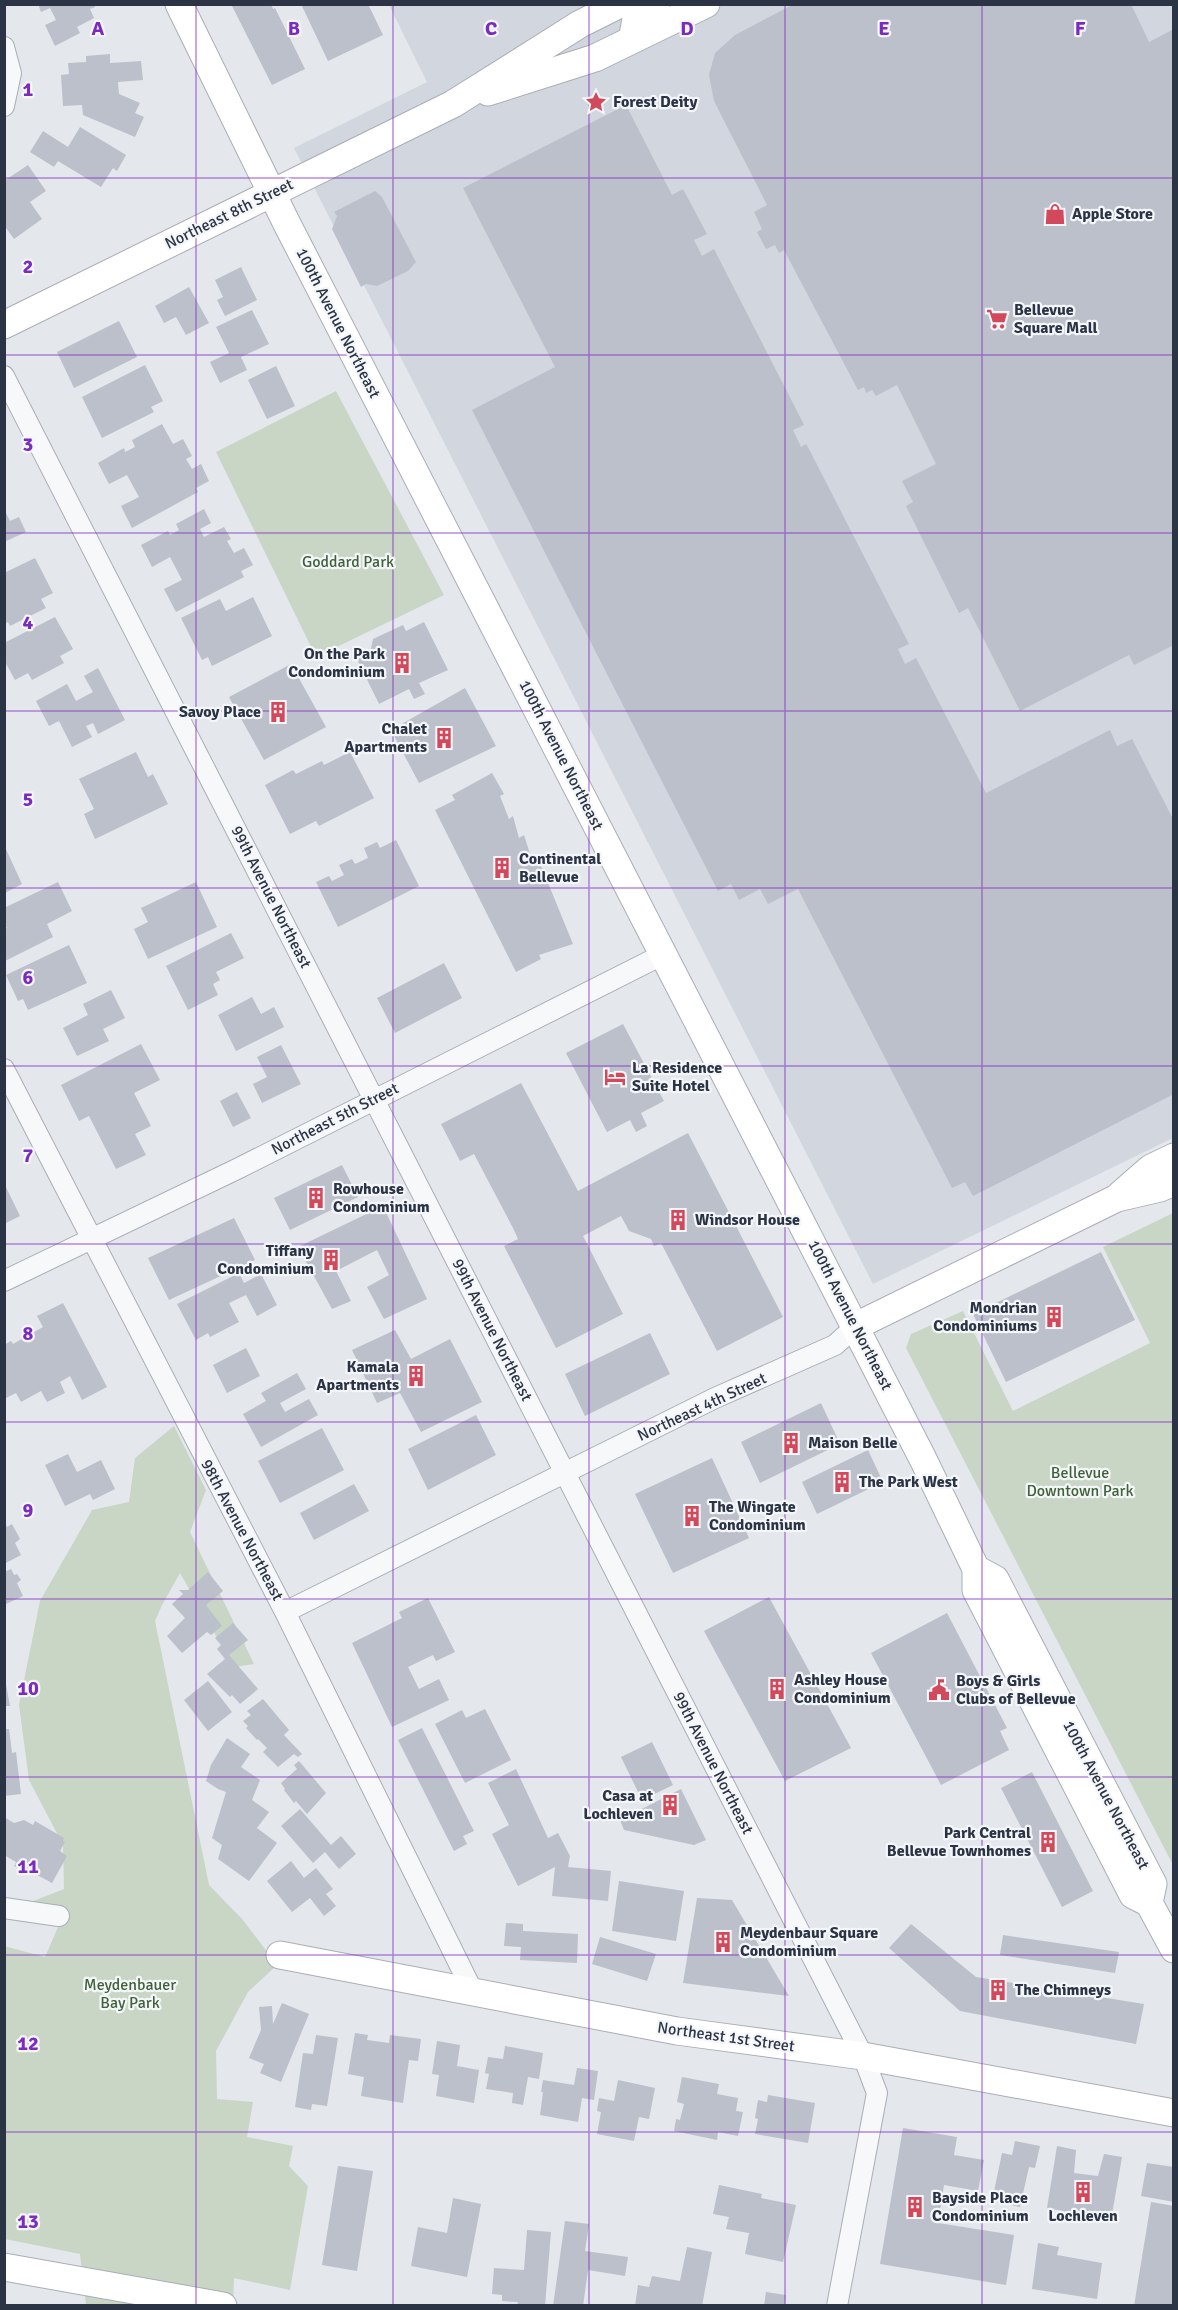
<svg xmlns="http://www.w3.org/2000/svg" width="1178" height="2310" viewBox="0 0 1178 2310" font-family="Signika,sans-serif">
<rect width="100%" height="100%" fill="#e4e7ec"/>
<path fill="#d2d6de" d="M389,5h784v1133l-300,146 -579,-1136 133,-66z"/>
<path fill="#c9d6c5" d="M336,391l108,204 -128,62 -100,-205z
M1173,1213v652l-267,-517 5,-14 52,-23 50,100 137,-68 -47,-96z
M174,1426l32,64 -16,42 64,132 -20,3 -54,-94 -18,32 -7,16 54,264 34,35 34,45 -29,27 -32,59 1,48 36,3 -6,35 46,9 -4,20 19,20 -18,104 -56,-12 -1,27h-147l-6,-51 -75,-15 -1,-293 41,11 20,-46 -37,-8 36,-14 -1,-44 -34,-65 -10,-75 21,-104 52,-91 37,-8 6,-44z"/>
<path fill="#bbc0ca" d="M38,4h56l1,3 -5,2 4,9 -17,9 3,6 -25,13 -10,-21 11,-5 -6,-12 -9,4z
M231,4h40l2,5 2,-1 30,61 -33,16z
M301,4h67l15,31 -55,26z
M794,4h337l18,38 25,-13v616l-40,20 -5,-10 -109,56 -52,-103 -9,5 -53,-107 7,-4 -11,-21 34,-17 -39,-79 -21,11 -4,-6 -6,3 -2,-6 -6,3 -74,-140 -5,3 -4,-8 -9,4 -9,-17 5,-3 -8,-17 13,-7 -53,-104 -5,-26 6,-22 20,-18z
M110,54v9l31,-2 2,19 -25,2 1,12 21,9 -5,10 9,4 -9,20 -52,-22 -1,-10 -19,1 -2,-31 8,-1 -1,-11 18,-1v-6z
M626,105l46,90 11,-6 24,45 -13,6 8,16 12,-7 86,168 4,8 -11,5 8,17 5,-3 4,7 99,193 -11,5 7,15 11,-6 70,135 124,-63 7,16 15,-7 42,82v273l-201,102 -8,-14 -13,6 -154,-299 -30,15 -8,-15 -21,11 -8,-16 -13,7 -246,-481 83,-43 -92,-179z
M80,127l46,28 -9,16 -4,-3 -12,19 -43,-26 -4,6 -24,-15 13,-21 25,16z
M28,165l18,26 -16,11 12,17 -28,20 -10,-14v-44z
M375,191l7,6 34,65 -8,9 -31,15 -11,-2 -5,3 -29,-58 5,-13 -3,-4z
M241,267l16,33 -32,16 -8,-16 6,-3 -8,-17z
M189,287l20,36 -23,12 -10,-18 -12,6 -9,-17z
M252,310l17,34 -28,13 6,13 -27,13 -10,-21 19,-9 -13,-26z
M119,321l18,36 -63,31 -17,-36z
M145,365l18,36 -12,6 3,5 -52,26 -20,-41z
M276,366l19,40 -28,13 -19,-39z
M162,424l11,20 10,-5 9,17 -6,3 6,10 9,-5 8,17 -13,7 2,4 -66,36 -11,-22 18,-9 -12,-22 -18,9 -11,-21 26,-15 1,4 10,-5 -3,-7z
M4,509l6,12 9,-4 7,15 -22,10z
M204,509l7,14 -11,6 4,8 20,-10 7,12 -4,2 7,12 10,-5 9,17 -12,6 3,6 -68,35 -12,-23 18,-9 -12,-23 -18,10 -11,-22 27,-14 2,4 9,-5 -3,-6z
M35,558l18,35 -12,6 5,9 -36,18 -2,-4 -4,2v-51z
M253,597l19,39 -60,30 -4,-9 -6,3 -21,-42 39,-19 6,12z
M55,617l18,32 -13,7 4,7 -32,17 -4,-7 -13,7 -11,-20v-17z
M424,622l24,48 -29,13 6,11 -11,5 -5,-10 -30,15 -23,-47 15,-8 2,-10 30,-14 3,6z
M291,664l35,63 -62,33 -35,-63z
M98,668l27,52 -27,14 -5,-11 -7,3 6,11 -20,10 -13,-26 -10,5 -13,-25 31,-17 9,17 17,-9 -9,-16z
M465,688l31,58 -77,37 -28,-53z
M136,752l12,25 5,-3 15,30 -73,35 -11,-25 10,-5 -15,-30z
M350,752l24,46 -55,28 -3,-5 -26,13 -25,-49 28,-15 3,4 26,-13 2,4z
M492,773l12,21 -4,2 9,23 4,-3 6,22 5,-3 7,22 6,-1 36,88 -34,11 2,4 -25,13 -81,-162 20,-10 -3,-5z
M396,840l23,46 -81,41 -22,-45 13,-6 3,5 12,-6 -5,-10 13,-6 3,5 13,-6 -4,-10 13,-6 3,6z
M5,847l17,37 -17,9z
M58,882l14,29 -25,13 6,13 -48,24 -1,-32 3,-1 -3,-5v-15z
M196,882l21,45 -69,32 -14,-30 14,-7 -7,-14z
M231,933l13,25 -28,14 4,8 -7,4 5,11 -30,15 -22,-44z
M69,945l18,38 -59,27 -5,-11 -5,2 -12,-26z
M444,963l18,35 -67,35 -18,-35z
M111,990l14,28 -22,11 6,12 -32,15 -14,-28 25,-13 -5,-11z
M252,997l9,17 13,-7 10,20 -48,24 -18,-36z
M623,1024l41,77 -23,12 6,13 -11,6 -6,-12 -23,12 -41,-79z
M141,1044l19,36 -26,13 17,33 -16,8 11,21 -30,14 -27,-53 -10,5 -18,-36z
M281,1045l20,39 -39,19 -9,-19 14,-7 -10,-20z
M521,1083l57,108 110,-58 95,184 -66,34 -56,-108 -7,3 -3,-7 -22,-8 -8,-15 -38,20 40,78 -67,34 -52,-102 14,-7 -5,-11 -39,-74 -14,7 -19,-37z
M237,1092l14,26 -18,9 -13,-26z
M342,1165l16,32 -68,33 -16,-32z
M4,1183l16,33 -16,8z
M383,1206l44,93 -43,20 -17,-32 22,-12 -12,-25 -41,21 15,30 -19,8 -34,-62z
M234,1218l21,42 -86,40 -21,-42z
M1101,1252l34,68 -129,62 -33,-68z
M239,1273l5,10 17,-9 16,31 -20,11 -11,-21 -17,8 10,19 -29,15 -2,-4 -12,7 -19,-36z
M63,1303l44,84 -25,13 -12,-24 -10,6 5,11 -18,9 -6,-11 -20,11 -5,-9 -12,6v-54l7,-4 2,3 30,-17 -6,-11z
M395,1330l16,29 39,-20 32,63 -61,30 -21,-39 -23,10 -25,-53z
M650,1333l20,41 -85,42 -20,-42z
M246,1348l14,28 -33,17 -14,-28z
M297,1373l9,16 -26,14 5,9 24,-13 9,16 -57,32 -18,-33 23,-13 -5,-8z
M821,1403l19,41 -80,39 -19,-41z
M476,1415l20,40 -68,35 -20,-41z
M322,1428l22,42 -64,33 -22,-42z
M868,1450l15,32 -66,32 -15,-32z
M68,1454l9,18 24,-12 14,29 -22,11 -3,-6 -25,12 -20,-41z
M712,1458l37,80 -76,35 -38,-79z
M354,1484l15,27 -55,29 -14,-27z
M4,1522l3,5 5,-3 8,15 -5,4 6,12 -17,9z
M11,1569l3,6 3,-1 4,6 -4,3 6,13 -19,9v-33z
M208,1572l15,19 -17,14 16,21 -11,9 -4,-3 -25,21 -15,-17 18,-18 -13,-14 11,-10 -4,-4h9z
M769,1597l82,151 -66,33 -81,-150z
M428,1598l27,54 -19,9 -3,-6 -25,12 11,22 20,-10 10,21 -57,27 -40,-84 50,-25 -3,-6z
M947,1613l60,115 -7,3 9,19 -68,35 -70,-132z
M233,1623l15,17 -19,15 29,34 -18,15 -8,-9 -2,2 -23,-23 18,-15 -8,-10 4,-4 -6,-7z
M4,1674l6,32h-6z
M208,1681l24,31 -24,19 -24,-31z
M263,1699l26,31 -5,5 18,19 -4,3 -4,-3 -16,13 -15,-15 4,-4 -9,-9 -1,1 -11,-12 2,-2 -5,-5 8,-6 -4,-4z
M485,1709l26,51 -46,23 -30,-59 27,-14 4,8z
M422,1728l52,103 -11,5 4,8 -13,7 -56,-111z
M4,1729h5l3,24 4,-1 5,42 -17,2z
M227,1738l23,16 -9,13 19,13 -8,20 17,12 -12,16 20,15 -28,38 -31,-22 4,-14 -10,-7 14,-46 -8,-3 -12,-8 5,-16z
M652,1742l21,43 -31,15 -21,-43z
M299,1761l27,32 -19,21 -11,-13 -2,2 -10,-13 1,-1 -4,-6 16,-14 -3,-4z
M516,1769l32,69 10,-5 12,23 -2,11 43,4 -3,30 -56,-5 3,-29 -37,19 -26,-52 17,-9 -21,-42z
M1032,1772l61,119 -31,16 -61,-119z
M681,1789l25,51 -12,5 -70,-15 -4,-10z
M300,1809l31,36 10,-9 15,18 -17,15 -14,-17 -12,11 -32,-37z
M4,1817l10,6 10,-3 9,5 2,-4 29,17 -1,3 2,1 -5,9 7,5 -15,27 -26,-14 -2,2 -10,-5 2,-4 -12,-7z
M291,1861l13,17 12,-10 17,21 -7,5 10,12 -12,10 -14,-18 -18,14 -25,-31z
M619,1881l65,10 -8,50 -64,-10z
M697,1898l35,2 57,96 -106,-13z
M506,1923l17,1v7l55,3 -1,29 -57,-3 1,-13 -17,-1z
M911,1924l65,53 168,27 -8,40 -176,-33 -71,-63z
M1003,1935l116,17 -4,21 -115,-18z
M600,1937l56,17 -9,27 -55,-17z
M282,2003l27,11 -28,68 -21,-9 4,-9 -15,-6 12,-28 -2,-23 13,-1 1,18z
M355,2033l13,2 -1,5 22,3 1,-8 31,4 -3,22 -9,-1 -6,43 -42,-7 3,-19 -16,-3z
M316,2035l22,3 -11,68 -15,-2 -1,6 -16,-3 8,-54 10,1z
M437,2041l23,4 -3,21 22,4 -5,33 -38,-7 3,-21 -7,-1z
M505,2046l38,7 -4,26 -11,-2 -5,28 -11,-2 1,-10 -27,-4 3,-15 -4,-1 3,-16 15,2z
M577,2068l21,3 -4,29 -12,-2 -4,24 -38,-7 3,-23h-2l2,-12 31,5z
M682,2077l37,7 -2,10 21,4 -2,13 7,1 -5,24 -20,-4 -1,8 -43,-9 2,-12 4,1 4,-16 -7,-2z
M618,2080l37,8 -6,31 -10,-2 -5,24 -37,-7 4,-22 -4,-1 2,-13 15,3z
M768,2095l47,8 -7,40 -53,-9 3,-15 -3,-1 3,-18 9,2z
M903,2128l54,9 -3,18 30,5 -6,31 -34,-6 -6,38 76,12 -8,50 -126,-21z
M1015,2141l25,5 -5,22 -6,-1 -9,40 -28,-6 10,-48 10,2z
M1057,2146l19,4 -2,23 24,3 6,-22 18,3 -11,63 -64,-12z
M1147,2163l27,4v35l-33,-6z
M338,2166l35,5 -16,100 -35,-6z
M719,2185l43,9 -1,4 35,7 -13,57 -38,-8 4,-21 -23,-4 3,-12 -16,-3z
M453,2198l28,6 -14,73 -56,-11 7,-39 29,6z
M1151,2202l23,4v100h-40z
M565,2221l24,3 -4,27 43,6 -3,19 -37,-6 -5,36h-30z
M527,2230l24,2 -6,74h-28l1,-4 -16,-1v-6l-10,-1 2,-26 30,2z
M1038,2243l21,4 -2,8 45,8 -5,36 -65,-10z
M687,2247l25,5 -10,54h-67l3,-21 11,2 3,-11 28,5z
M766,2292l20,3 -1,11h-21z"/>
<g fill="none" stroke-linecap="round" stroke-linejoin="round">
<defs>
<path id="street" d="M4,47l7,26 -7,33
M4,376l859,1680 14,37 -40,213
M4,1069l281,543 189,382
M4,1281l233,-112 427,-215
M285,1612l430,-214 120,-53 21,-19
M4,1908l55,8"/>
<path id="secondary" d="M179,4l108,220 636,1235 53,110v21l157,305 16,8 25,46
M632,40l5,-26 19,-10
M488,92l107,-34 111,-54
M4,325l449,-221 127,-80 40,-20
M1120,1195l31,-27 23,-11
M856,1326l261,-128 43,-10 14,-6
M976,1569l19,10 158,305 -4,19
M280,1955l397,76 186,25 311,57
M4,2267l219,39"/>
</defs>
<use href="#street" stroke="#a9aeb7" stroke-width="22"/>
<use href="#secondary" stroke="#a9aeb7" stroke-width="29"/>
<use href="#street" stroke="#f7f8fa" stroke-width="20"/>
<use href="#secondary" stroke="#fff" stroke-width="27"/>
</g>
<path fill="none" stroke="#7b2cbf" stroke-width="1.5" stroke-opacity="0.55" d="M196,4v2302M393,4v2302M589,4v2302M785,4v2302M982,4v2302M4,178h1170M4,355h1170M4,533h1170M4,711h1170M4,888h1170M4,1066h1170M4,1244h1170M4,1422h1170M4,1599h1170M4,1777h1170M4,1955h1170M4,2132h1170"/>
<defs>
<symbol id="sight-bare" viewBox="-9 -9 18 18"><path d="M0-6L1.8-2.2L6-1.7L2.9 1.2L3.7 5.4L0 3.3L-3.7 5.4L-2.9 1.2L-6-1.7L-1.8-2.2Z" fill="#d1495b" stroke="#f4f6f9" stroke-width="2.5" paint-order="stroke"/></symbol>
<symbol id="shop-bare" viewBox="-9 -9 18 18"><path d="M-5-2.5h2.3a2.7 3.5 0 0 1 5.4 0H5L5.5 6h-11ZM-1.5-2.5h3a1.5 2.3 0 0 0-3 0Z" fill="#d1495b" stroke="#f4f6f9" stroke-width="2.5" paint-order="stroke"/></symbol>
<symbol id="supermarket-bare" viewBox="-9 -9 18 18"><path d="M-6-5.5h2.5l.6 2H6L4.5 2H-2.5L-4.4-4H-6ZM-1.5 3.2a1.3 1.3 0 1 0 .1 0ZM3 3.2a1.3 1.3 0 1 0 .1 0Z" fill="#d1495b" stroke="#f4f6f9" stroke-width="2.5" paint-order="stroke"/></symbol>
<symbol id="building-bare" viewBox="-9 -9 18 18"><path d="M-4-6H4V6H1V3H-1V6H-4ZM-2.5-4.3h1.7v1.8h-1.7ZM.8-4.3h1.7v1.8H.8ZM-2.5-1h1.7V.8h-1.7ZM.8-1h1.7V.8H.8Z" fill="#d1495b" stroke="#f4f6f9" stroke-width="2.5" paint-order="stroke"/></symbol>
<symbol id="hotel-bare" viewBox="-9 -9 18 18"><path d="M-6-4.5h1.5V1H6V5H4.5V3h-9V5H-6ZM-4 0a1.8 1.8 0 1 1 3.6 0ZM.5 0V-2.5h3Q6-2.5 6 0Z" fill="#d1495b" stroke="#f4f6f9" stroke-width="2.5" paint-order="stroke"/></symbol>
<symbol id="civic-bare" viewBox="-9 -9 18 18"><path d="M-.6-6.5H3V-4.5H.6V-3L4-1V1h2V6H-6V1h2V-1L-.6-3ZM-1.2 2.5V6h2.4V2.5Z" fill="#d1495b" stroke="#f4f6f9" stroke-width="2.5" paint-order="stroke"/></symbol>
</defs>
<g fill-rule="evenodd">
<use href="#sight-bare" x="581" y="87" width="30" height="30"/>
<use href="#shop-bare" x="1040" y="199" width="30" height="30"/>
<use href="#supermarket-bare" x="982" y="304" width="30" height="30"/>
<use href="#building-bare" x="387" y="648" width="30" height="30"/>
<use href="#building-bare" x="263" y="697" width="30" height="30"/>
<use href="#building-bare" x="429" y="723" width="30" height="30"/>
<use href="#building-bare" x="487" y="853" width="30" height="30"/>
<use href="#hotel-bare" x="600" y="1062" width="30" height="30"/>
<use href="#building-bare" x="301" y="1183" width="30" height="30"/>
<use href="#building-bare" x="663" y="1205" width="30" height="30"/>
<use href="#building-bare" x="316" y="1245" width="30" height="30"/>
<use href="#building-bare" x="1039" y="1302" width="30" height="30"/>
<use href="#building-bare" x="401" y="1361" width="30" height="30"/>
<use href="#building-bare" x="776" y="1428" width="30" height="30"/>
<use href="#building-bare" x="827" y="1467" width="30" height="30"/>
<use href="#building-bare" x="677" y="1501" width="30" height="30"/>
<use href="#building-bare" x="762" y="1674" width="30" height="30"/>
<use href="#civic-bare" x="924" y="1675" width="30" height="30"/>
<use href="#building-bare" x="655" y="1790" width="30" height="30"/>
<use href="#building-bare" x="1033" y="1827" width="30" height="30"/>
<use href="#building-bare" x="708" y="1927" width="30" height="30"/>
<use href="#building-bare" x="983" y="1975" width="30" height="30"/>
<use href="#building-bare" x="1068" y="2177" width="30" height="30"/>
<use href="#building-bare" x="900" y="2192" width="30" height="30"/>
</g>
<g text-anchor="middle" dominant-baseline="central" stroke-width="4.5" stroke-linejoin="round" paint-order="stroke">
<g font-size="16" font-weight="bold" fill="#2b3445" stroke="#f4f6f9" text-anchor="start">
<text x="613" y="102">Forest Deity</text>
<text x="1072" y="214">Apple Store</text>
<text x="1014" y="310">Bellevue<tspan x="1014" dy="18">Square Mall</tspan></text>
<text x="385" y="654" text-anchor="end">On the Park<tspan x="385" dy="18">Condominium</tspan></text>
<text x="261" y="712" text-anchor="end">Savoy Place</text>
<text x="427" y="729" text-anchor="end">Chalet<tspan x="427" dy="18">Apartments</tspan></text>
<text x="519" y="859">Continental<tspan x="519" dy="18">Bellevue</tspan></text>
<text x="632" y="1068">La Residence<tspan x="632" dy="18">Suite Hotel</tspan></text>
<text x="333" y="1189">Rowhouse<tspan x="333" dy="18">Condominium</tspan></text>
<text x="695" y="1220">Windsor House</text>
<text x="314" y="1251" text-anchor="end">Tiffany<tspan x="314" dy="18">Condominium</tspan></text>
<text x="1037" y="1308" text-anchor="end">Mondrian<tspan x="1037" dy="18">Condominiums</tspan></text>
<text x="399" y="1367" text-anchor="end">Kamala<tspan x="399" dy="18">Apartments</tspan></text>
<text x="808" y="1443">Maison Belle</text>
<text x="859" y="1482">The Park West</text>
<text x="709" y="1507">The Wingate<tspan x="709" dy="18">Condominium</tspan></text>
<text x="794" y="1680">Ashley House<tspan x="794" dy="18">Condominium</tspan></text>
<text x="956" y="1681">Boys &amp; Girls<tspan x="956" dy="18">Clubs of Bellevue</tspan></text>
<text x="653" y="1796" text-anchor="end">Casa at<tspan x="653" dy="18">Lochleven</tspan></text>
<text x="1031" y="1833" text-anchor="end">Park Central<tspan x="1031" dy="18">Bellevue Townhomes</tspan></text>
<text x="740" y="1933">Meydenbaur Square<tspan x="740" dy="18">Condominium</tspan></text>
<text x="1015" y="1990">The Chimneys</text>
<text x="932" y="2198">Bayside Place<tspan x="932" dy="18">Condominium</tspan></text>
<text x="1083" y="2216" text-anchor="middle">Lochleven</text>
</g>
<g font-size="16" fill="#2b3445" stroke="#f4f6f9">
<text transform="translate(229 214) rotate(-26)">Northeast 8th Street</text>
<text transform="translate(338 323) rotate(63)">100th Avenue Northeast</text>
<text transform="translate(561 755) rotate(63)">100th Avenue Northeast</text>
<text transform="translate(271 897) rotate(63)">99th Avenue Northeast</text>
<text transform="translate(335 1119) rotate(-27)">Northeast 5th Street</text>
<text transform="translate(850 1315) rotate(63)">100th Avenue Northeast</text>
<text transform="translate(492 1330) rotate(63)">99th Avenue Northeast</text>
<text transform="translate(702 1407) rotate(-25)">Northeast 4th Street</text>
<text transform="translate(242 1530) rotate(62)">98th Avenue Northeast</text>
<text transform="translate(713 1763) rotate(63)">99th Avenue Northeast</text>
<text transform="translate(1106 1795) rotate(62)">100th Avenue Northeast</text>
<text transform="translate(726 2037) rotate(8)">Northeast 1st Street</text>
</g>
<g font-size="16" fill="#3f6138" stroke="#f4f6f9">
<text x="348" y="562">Goddard Park</text>
<text x="1080" y="1473">Bellevue<tspan x="1080" dy="18">Downtown Park</tspan></text>
<text x="130" y="1985">Meydenbauer<tspan x="130" dy="18">Bay Park</tspan></text>
</g>
</g>
<g font-size="20" text-anchor="middle" font-weight="bold" fill="#7b2cbf" stroke="#f4f6f9" stroke-width="4.5" stroke-linejoin="round" paint-order="stroke">
<text x="98" y="35">A</text>
<text x="294" y="35">B</text>
<text x="491" y="35">C</text>
<text x="687" y="35">D</text>
<text x="884" y="35">E</text>
<text x="1080" y="35">F</text>
<text x="28" y="96">1</text>
<text x="28" y="273">2</text>
<text x="28" y="451">3</text>
<text x="28" y="629">4</text>
<text x="28" y="806">5</text>
<text x="28" y="984">6</text>
<text x="28" y="1162">7</text>
<text x="28" y="1340">8</text>
<text x="28" y="1517">9</text>
<text x="28" y="1695">10</text>
<text x="28" y="1873">11</text>
<text x="28" y="2050">12</text>
<text x="28" y="2228">13</text>
</g>
<rect width="1178" height="2310" fill="none" stroke="#2b3445" stroke-width="12"/>
</svg>
